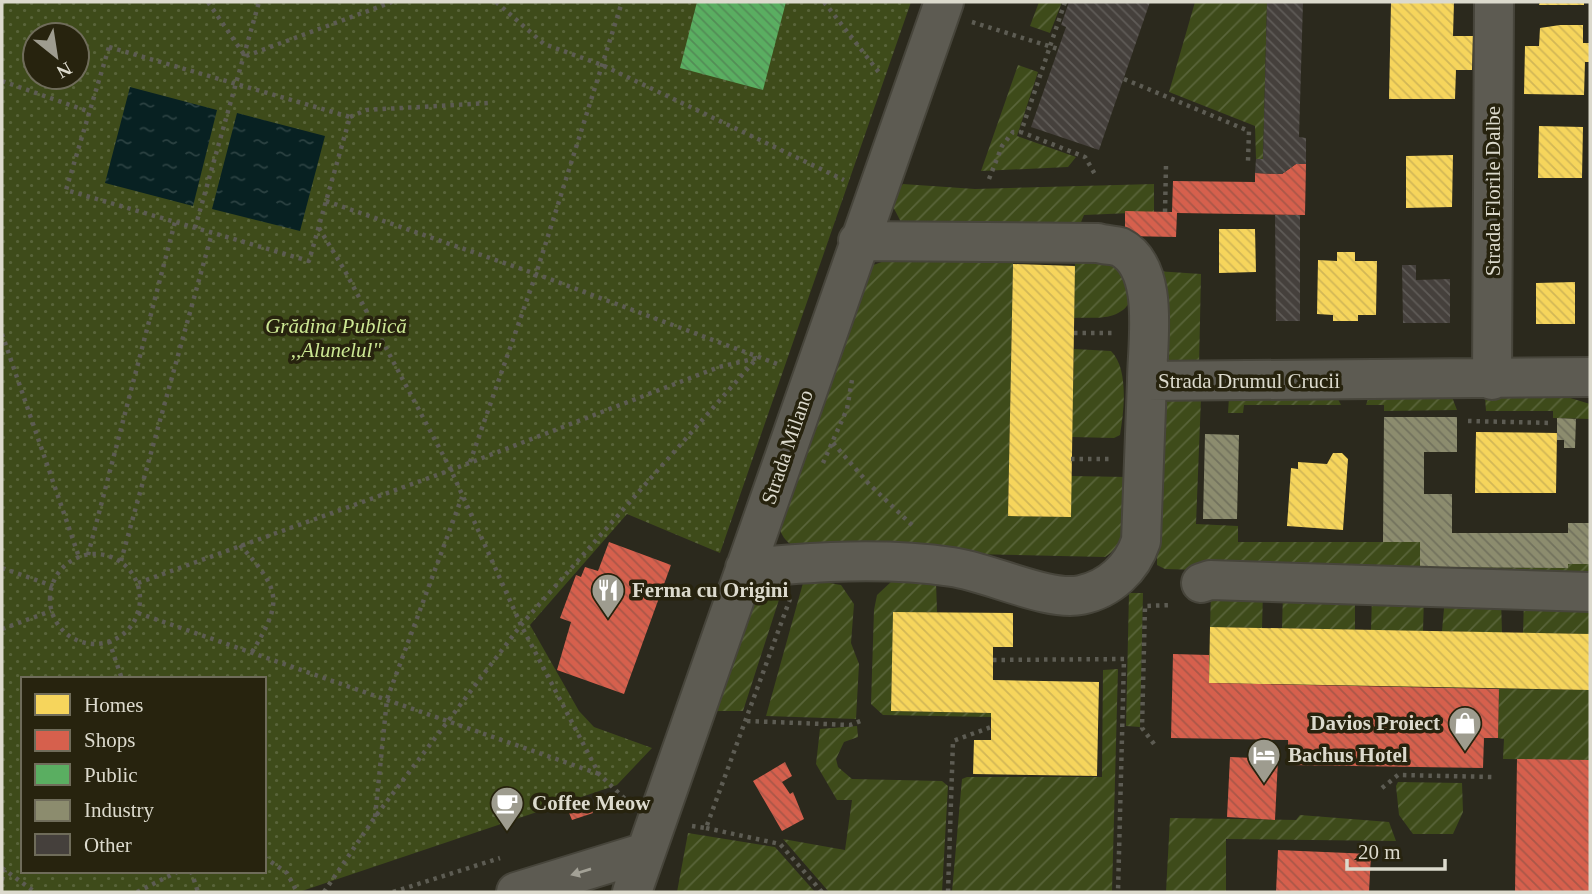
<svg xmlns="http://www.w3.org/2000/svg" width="1592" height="894" viewBox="0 0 1592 894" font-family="'Times New Roman',serif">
<defs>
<pattern id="park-dots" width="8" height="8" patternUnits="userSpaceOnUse" patternTransform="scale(1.75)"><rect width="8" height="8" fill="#3e4b1a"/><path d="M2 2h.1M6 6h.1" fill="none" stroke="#59643a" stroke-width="1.8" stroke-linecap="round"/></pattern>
<pattern id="garden-furrows" width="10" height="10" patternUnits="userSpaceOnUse" patternTransform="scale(1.75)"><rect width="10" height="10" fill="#3e4b1a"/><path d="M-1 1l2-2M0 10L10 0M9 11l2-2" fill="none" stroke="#59643a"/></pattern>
<pattern id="water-ripples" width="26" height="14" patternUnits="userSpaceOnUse" patternTransform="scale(1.75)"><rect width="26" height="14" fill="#082122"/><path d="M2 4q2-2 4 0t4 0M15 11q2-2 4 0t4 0" fill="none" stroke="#2b4141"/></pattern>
<pattern id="homes-back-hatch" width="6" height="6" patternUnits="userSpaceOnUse" patternTransform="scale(1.75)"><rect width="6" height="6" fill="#f6d55c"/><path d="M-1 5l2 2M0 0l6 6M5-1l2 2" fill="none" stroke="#d2b756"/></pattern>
<pattern id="shops-back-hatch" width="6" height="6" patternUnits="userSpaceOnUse" patternTransform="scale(1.75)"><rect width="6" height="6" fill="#d6604d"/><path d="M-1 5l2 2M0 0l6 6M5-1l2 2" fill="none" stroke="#aa5748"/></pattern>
<pattern id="public-back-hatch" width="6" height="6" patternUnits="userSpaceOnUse" patternTransform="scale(1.75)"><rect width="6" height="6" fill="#5aae61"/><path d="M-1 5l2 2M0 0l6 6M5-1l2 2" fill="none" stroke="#538d56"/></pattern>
<pattern id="industry-back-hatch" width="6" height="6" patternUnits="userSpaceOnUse" patternTransform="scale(1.75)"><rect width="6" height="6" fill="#8c8c6e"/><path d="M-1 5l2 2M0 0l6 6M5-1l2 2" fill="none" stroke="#72725d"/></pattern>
<pattern id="building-back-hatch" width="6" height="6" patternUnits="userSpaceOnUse" patternTransform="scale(1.75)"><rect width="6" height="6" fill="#45403c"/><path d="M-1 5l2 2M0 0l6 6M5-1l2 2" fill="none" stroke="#5f5b57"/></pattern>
</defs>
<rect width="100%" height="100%" fill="#2b291d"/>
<path fill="url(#park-dots)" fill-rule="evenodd" d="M2,2h909l-191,551 -93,-39 -97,111 49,86 15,16 58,21 -35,37 -318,107h-297zM35,35h42v42h-42zM23,679h241v192h-241z"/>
<path fill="url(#garden-furrows)" d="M1039,2h23l-12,31 -20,-7z
M1195,2h72l-4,157h-7l-1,-33 -86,-34z
M1018,65l20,7 -21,64 59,21 -8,10 -87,4z
M903,184l72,5 179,-5v28l-70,3 -5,12 -178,-5 -11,-21z
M895,257l118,2 -5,257 62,1 1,-41 55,1c-1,28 5,64 -21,80l-275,-6c-20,-1 -42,1 -50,-21l88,-263z
M1075,260l37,5 10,5 9,30c-12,22 -35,17 -57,18z
M1156,271l45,3 -2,93 -31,-4 -7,-8z
M1074,349l37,2c18,18 13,60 9,84l-6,3 -42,-1z
M1369,396l83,1 5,13 -73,1v-6h-18z
M1229,397h108l4,8h-97l-1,8h-15z
M1485,397h82l23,7v15l-37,-1v-7h-67z
M1165,398h36l-5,126 42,2v16h182v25l147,1 1,-4h22v18l-425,-13 -8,-4 2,-163z
M786,578l-43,133h-28l43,-123 4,-6z
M813,580l28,5 13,19 -3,39 8,21 -3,55 -90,-3 37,-133z
M892,581h44l1,31h-44l-2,99 100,2v4l-108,-2 -12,-11 3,-94 3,-15z
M1211,591l52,1 -1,36 -52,-1z
M1129,593h14l-3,134 -14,-1z
M1283,593l72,1v36l-73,-2z
M1372,596l52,1 -1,34 -52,-1z
M1445,597l56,2 1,34 -60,-2z
M1524,601l66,1v32l-67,-1z
M1118,669l-6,223h-160l10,-113 5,-2h135l1,-107z
M1499,689l91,1v70l-87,-1 1,-20 -6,-1z
M857,726l1,11 -14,5 -8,17 2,8 14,12 90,2 6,5 -6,106h-113l-46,-53 62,11 7,-50h-15l-21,-36 4,-35z
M1398,782l64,1 1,29 -10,22h-40l-14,-19 -3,-29z
M1300,815l89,7 7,19 -170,-2v53h-60l4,-74 126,2z
M688,833l87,14 40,45h-138z"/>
<path fill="url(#water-ripples)" d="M130,87l87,23 -24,96 -88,-23z
M237,113l88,23 -25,95 -88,-22z"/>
<path fill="url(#homes-back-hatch)" d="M1391,2h63l-1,34h20l-1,34h-16l-1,29h-66z
M1540,2h44v3h-45z
M1560,25h23v18h7v19h-5l-1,33 -60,-1 1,-48h14l1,-18z
M1539,126l44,1 -1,51h-44z
M1453,155l-1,52 -46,1v-52z
M1219,229h36l1,43 -37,1z
M1337,252h18v9h22l-1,54h-18v6h-25v-6l-16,-1 1,-54 19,1z
M1013,264l62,2 -4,251 -63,-1z
M1575,282v42h-39v-41z
M1476,432l81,1 -1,60h-81z
M1333,453h9l6,6 -5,71 -56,-4 4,-58 7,1v-7l29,2z
M893,612l120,1v34h-20v33l106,2 -2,94 -124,-2 1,-34h17v-27l-100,-2z
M1210,627l380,7v56l-381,-7z"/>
<path fill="url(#shops-back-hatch)" d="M1296,164h10l-1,51 -128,-2 -1,24 -51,-1v-25l47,1 1,-31 82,1v-9l27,1z
M609,542l62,23 -47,129 -67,-24 14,-48 -11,-4 16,-43 5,2 4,-10 13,4z
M1173,654l36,1v28l290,6 -1,49h-14l-1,30 -195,-3v-25l-117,-2z
M1230,757l48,2 -3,61 -48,-3z
M1517,759l73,1 -1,132h-74z
M785,762l7,14 -10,6 8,12 3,-2 11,27 -22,12 -29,-50z
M589,801l4,12 -21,7 -5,-12z
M1278,850l93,4 -2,38h-93z"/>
<path fill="url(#public-back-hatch)" d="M697,2h89l-23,88 -83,-22z"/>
<path fill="url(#industry-back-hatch)" d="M1384,417h73v35h-33v42h28v39h116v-10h22v41h-22v4l-148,-1v-25h-37z
M1557,418l19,1 -1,29h-11v-8h-7z
M1205,434l34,1 -2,84h-34z"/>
<path fill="url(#building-back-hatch)" d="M1069,2h81l-51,148 -68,-23 35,-100 -5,-2z
M1267,2h36l-4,135 7,1v26h-10l-14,10 -27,-1 1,-14h7z
M1275,215h25v106h-24z
M1402,265h14v15l34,-1v44h-47z"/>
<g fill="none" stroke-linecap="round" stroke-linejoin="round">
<defs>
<path id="minor" d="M858,241l240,2c6,2 16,2 22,4 41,21 27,96 27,134l443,-4
M1492,380l2,-378
M745,568c69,-6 138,-11 207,-1 37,5 96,35 129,28 29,-6 51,-27 60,-54l6,-160
M1201,583l9,-3 380,12
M516,892l130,-40
M632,892l312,-890"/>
</defs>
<use href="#minor" stroke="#47453b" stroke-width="42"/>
<path stroke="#5d5c53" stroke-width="4.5" stroke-dasharray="3.5 5" stroke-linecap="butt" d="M208,2l37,54
M496,2l48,42 58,21 242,115
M824,2l57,73
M1065,2l-44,130 64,25 11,19
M972,22l86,27
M109,47l241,70 -41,144 -243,-71z
M246,56l146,-54
M1124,79l125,52 -1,30
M2,81l88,31
M350,117l16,-7 123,-7
M989,179l13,-33 11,-14h8
M326,201l210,73 244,91
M1165,212l1,-47
M195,228l64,-226
M319,228l26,43 106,199 70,155 78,149 28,27
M1074,333h41
M2,334l77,223
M1468,421l84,2
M833,443l36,41 45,43
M1071,459h38
M470,462l66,-188 86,-272
M823,463l24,-54 5,-29
M240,545c40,45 44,55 12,107
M50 599a45 45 0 1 1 90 0a45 45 0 1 1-90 0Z
M88,555l87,-333
M121,561l91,-328
M2,568l51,18
M138,583l313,-113 268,-103 38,-9
M138,613l461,161
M2,629l49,-18
M109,641l13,38
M993,660l131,-1 -6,233
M747,721l103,4 13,-5
M1154,744l-12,-16 3,-122 27,-1
M1382,788l16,-13 95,2
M375,817l12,-118 75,-202
M692,826l14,2 84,-229
M706,828l74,16 42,48
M264,857l23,16 10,19
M2,868l33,24
M191,871l7,21
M2,880l3,-10
M137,892l42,-21
M324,892l51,-75 146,-192 237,-268
M393,892l107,-34
M948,892l5,-151 38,-14"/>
<use href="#minor" stroke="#5d5b52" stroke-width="38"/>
</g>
<defs><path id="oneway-solid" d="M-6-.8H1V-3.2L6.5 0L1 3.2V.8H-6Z" transform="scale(1.75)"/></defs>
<use fill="#a3a196" href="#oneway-solid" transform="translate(581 872) rotate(163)"/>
<defs>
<symbol id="restaurant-pin" viewBox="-11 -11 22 30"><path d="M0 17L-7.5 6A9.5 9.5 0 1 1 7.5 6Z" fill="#9e9c8f" stroke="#27230e"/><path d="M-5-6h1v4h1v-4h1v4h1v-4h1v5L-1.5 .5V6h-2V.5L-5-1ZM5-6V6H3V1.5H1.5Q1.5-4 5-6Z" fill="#fff"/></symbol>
<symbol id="shop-pin" viewBox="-11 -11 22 30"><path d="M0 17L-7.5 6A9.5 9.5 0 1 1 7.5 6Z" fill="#9e9c8f" stroke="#27230e"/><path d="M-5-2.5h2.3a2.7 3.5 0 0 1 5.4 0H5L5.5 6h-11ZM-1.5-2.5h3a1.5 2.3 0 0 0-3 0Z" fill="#fff"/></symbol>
<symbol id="hotel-pin" viewBox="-11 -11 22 30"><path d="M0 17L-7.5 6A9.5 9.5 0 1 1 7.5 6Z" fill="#9e9c8f" stroke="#27230e"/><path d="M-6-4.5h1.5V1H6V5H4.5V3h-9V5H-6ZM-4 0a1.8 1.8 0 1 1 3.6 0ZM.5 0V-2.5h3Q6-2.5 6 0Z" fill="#fff"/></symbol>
<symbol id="cafe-pin" viewBox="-11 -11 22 30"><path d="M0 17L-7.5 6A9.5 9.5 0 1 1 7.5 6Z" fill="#9e9c8f" stroke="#27230e"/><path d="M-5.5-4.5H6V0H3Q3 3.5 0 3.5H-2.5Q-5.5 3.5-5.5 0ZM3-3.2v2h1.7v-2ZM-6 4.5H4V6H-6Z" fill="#fff"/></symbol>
</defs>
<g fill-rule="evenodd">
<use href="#restaurant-pin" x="589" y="571" width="38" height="52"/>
<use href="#shop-pin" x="1446" y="704" width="38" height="52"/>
<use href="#hotel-pin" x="1245" y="736" width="38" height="52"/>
<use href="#cafe-pin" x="488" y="784" width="38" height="52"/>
</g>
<g text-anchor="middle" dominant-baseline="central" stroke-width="7" stroke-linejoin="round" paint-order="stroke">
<g font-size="21" fill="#dcdacd" stroke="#27230e">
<text transform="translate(1493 191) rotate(-90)">Strada Florile Dalbe</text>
<text x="1249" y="381">Strada Drumul Crucii</text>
<text transform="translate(787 447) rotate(-71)">Strada Milano</text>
</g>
<g font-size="21" font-style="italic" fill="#cce793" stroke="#27230e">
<text x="336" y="326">Grădina Publică<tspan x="336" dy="24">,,Alunelul"</tspan></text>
</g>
<g font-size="21" font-weight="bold" fill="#dcdacd" stroke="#27230e" text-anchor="start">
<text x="632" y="590">Ferma cu Origini</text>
<text x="1440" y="723" text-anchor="end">Davios Proiect</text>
<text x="1288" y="755">Bachus Hotel</text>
<text x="532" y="803">Coffee Meow</text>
</g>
</g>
<rect width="1592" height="894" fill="none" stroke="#dcdacd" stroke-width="7"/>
<rect x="21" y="677" width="245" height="196" fill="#27230e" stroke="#6f6c5a" stroke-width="2"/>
<rect x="35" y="694" width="35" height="21" fill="#f6d55c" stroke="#6f6c5a" stroke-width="2"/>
<text x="84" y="712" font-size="21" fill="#dcdacd">Homes</text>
<rect x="35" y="730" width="35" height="21" fill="#d6604d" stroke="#6f6c5a" stroke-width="2"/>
<text x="84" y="747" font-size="21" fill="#dcdacd">Shops</text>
<rect x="35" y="764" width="35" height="21" fill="#5aae61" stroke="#6f6c5a" stroke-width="2"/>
<text x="84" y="782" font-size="21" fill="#dcdacd">Public</text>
<rect x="35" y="800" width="35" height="21" fill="#8c8c6e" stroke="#6f6c5a" stroke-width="2"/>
<text x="84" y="817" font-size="21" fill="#dcdacd">Industry</text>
<rect x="35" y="834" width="35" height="21" fill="#45403c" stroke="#6f6c5a" stroke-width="2"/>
<text x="84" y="852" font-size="21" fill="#dcdacd">Other</text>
<g transform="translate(56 56) rotate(150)"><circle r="33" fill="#27230e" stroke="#6f6c5a" stroke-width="2"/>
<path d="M0-5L12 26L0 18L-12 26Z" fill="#9e9c8f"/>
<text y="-10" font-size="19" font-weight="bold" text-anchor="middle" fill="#dcdacd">N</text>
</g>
<path d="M1347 859v10h98v-10" fill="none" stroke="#dcdacd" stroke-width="3.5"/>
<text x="1358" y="859" font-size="21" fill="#dcdacd" stroke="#27230e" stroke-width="5" paint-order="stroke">20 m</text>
</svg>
